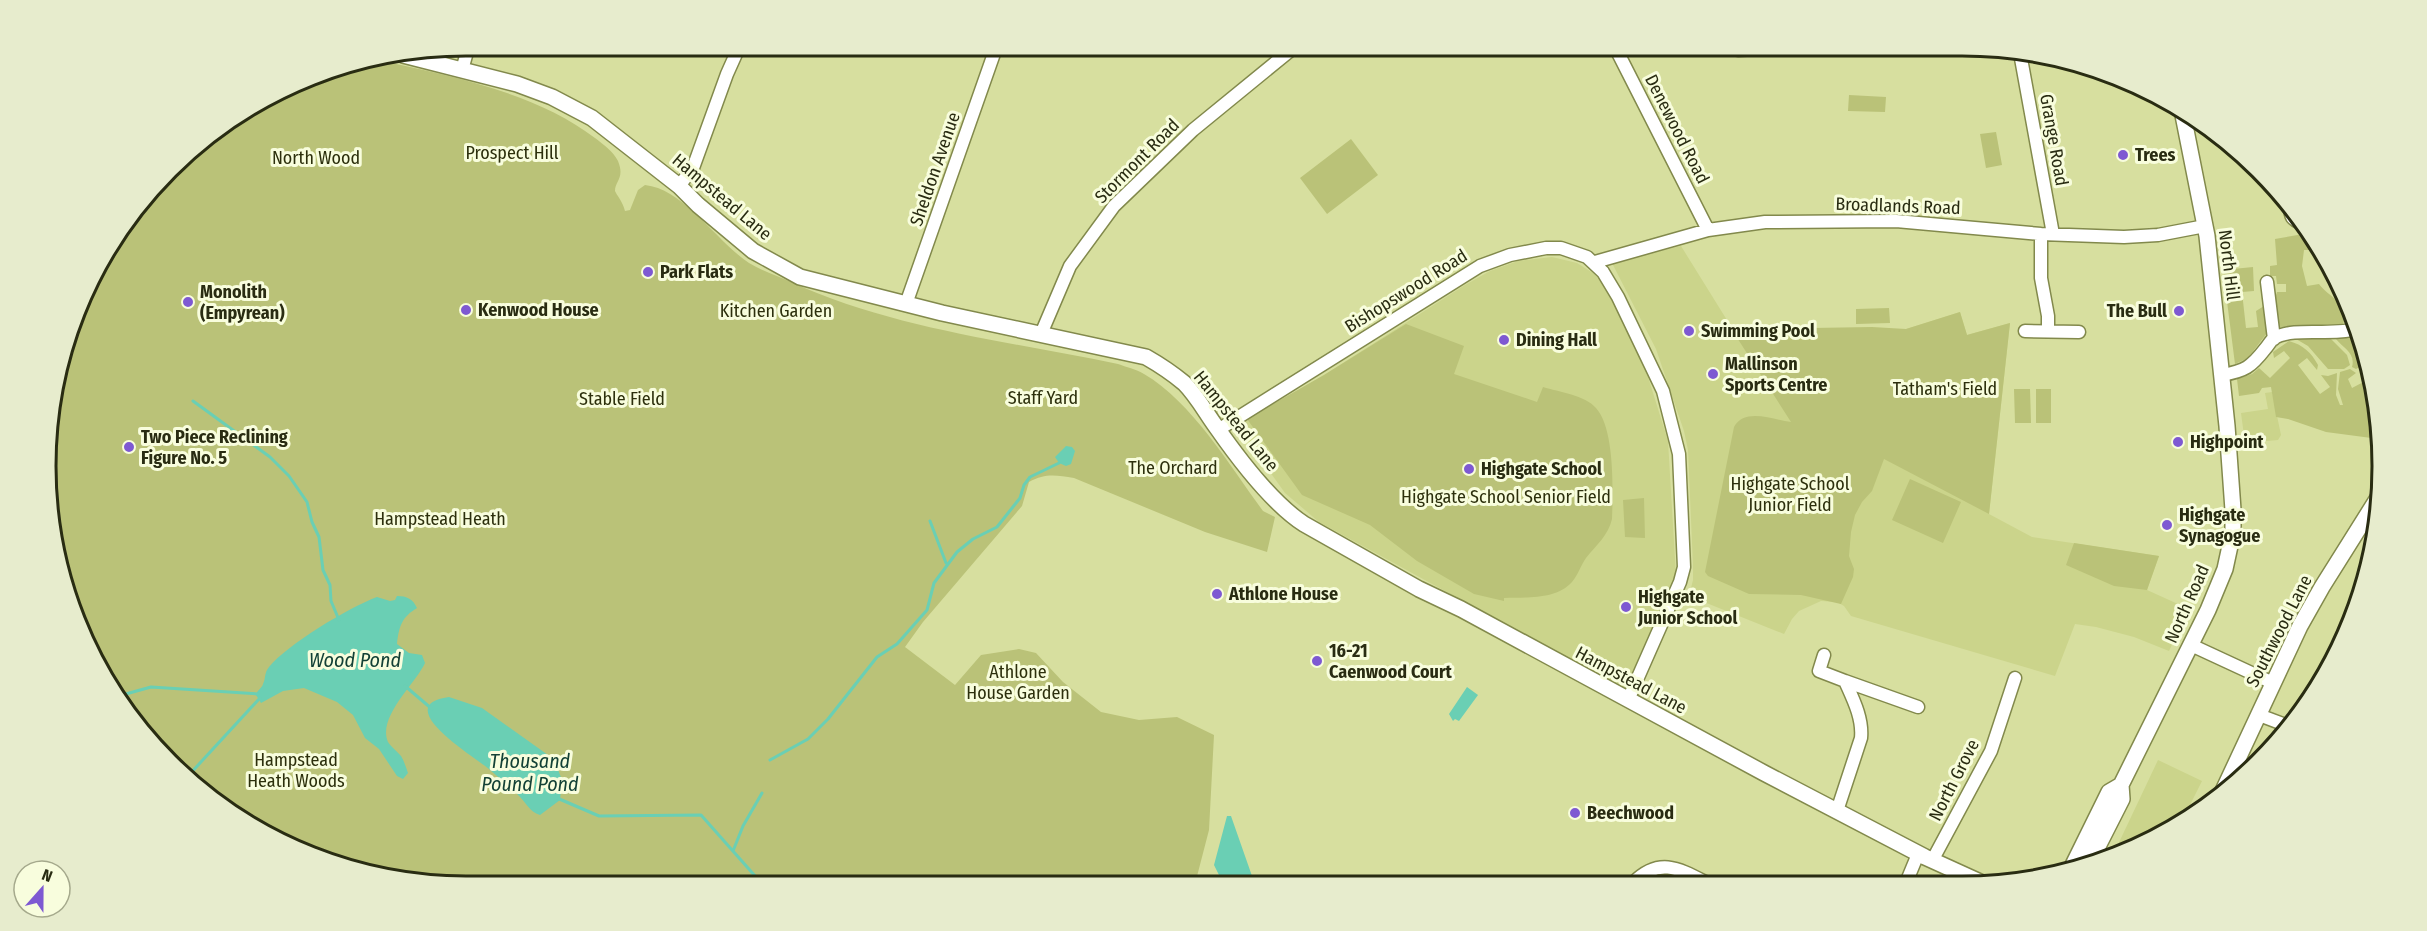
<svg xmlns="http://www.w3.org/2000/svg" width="2427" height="931" viewBox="0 0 2427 931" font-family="'Fira Sans Condensed',sans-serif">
<rect width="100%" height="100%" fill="#d7df9f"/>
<path fill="#cbd48b" d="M1681,246l54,87 168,-3 57,-18 7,23 43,-12 -21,191 43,23 127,19 -12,34 42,19 -20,42 -35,-14 -38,-10 -21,-3 -20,52 -204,-60 -7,-10 -7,-4 -16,-1 -22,10 -7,8 -8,15 -95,-38 4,-16v-14l-5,-116 -4,-19 -28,-82 -44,-86z
M1552,257l25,6 16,10 11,12 40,79 24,77 8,135 -5,15 -45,96 -28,-12 -279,-153 -34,-29 -48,-67 87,-51 141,-90 25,-14 28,-10z
M2272,392l9,43 -3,5 -33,3 -4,-30 27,-4 -3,-16z
M2158,760l44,21 -19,38 -36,24 -33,10z"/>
<path fill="#bac278" d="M377,60c71,15 160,33 218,78 9,7 18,13 23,23 7,17 -3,20 -3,30 1,3 8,11 10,20l5,-1 8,-20 7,-5c39,4 72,57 104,78 13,8 29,13 42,19 103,47 217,59 327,82 8,3 18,5 26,10 48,28 86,92 119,137l12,6 -8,35 -62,-20 -131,-54c-18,-3 -29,-5 -45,4l-7,24 -99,116 -18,25 50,38 26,-30 38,-6 17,4 27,29 38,30 38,8 38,-3 37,18 -5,95 -14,54 -729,2 -110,-14 -76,-29 -70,-44 -94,-100 -39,-73 -24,-78 -4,-138 18,-80 34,-74 88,-107 67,-48 74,-34z
M1849,95l37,2 -1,15 -37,-1z
M1996,132l6,33 -16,3 -6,-34z
M1351,139l27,36 -51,39 -27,-36z
M2309,233l13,17h-18l-2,16 5,20 12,-2c9,12 26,18 28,34l-6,8 -63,1 -3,-29 2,-6h9v-8h-9l-1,-8h-6v-10l7,-1 -2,-26z
M2253,267l1,24 -12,1 4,36 12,-1 -2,-16 8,-5 3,27 -19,25 -13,6 -12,-94z
M1889,308l1,15 -34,1v-15z
M1960,312l7,23 43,-12 -21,191 -105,-55 -12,32 -10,11 -7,13 -4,17 -2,24 5,13 -1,8 -12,27 -40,-9 -52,-1 -41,-18 -3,-4 29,-145c11,-20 39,-7 57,-5l-57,-89 74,-1 3,-4 61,-1 34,2z
M1406,324l58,22 -10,28 83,28 6,-15c16,5 42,8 53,21 19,21 17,83 16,111 -4,17 -15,25 -26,39 -5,7 -8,17 -14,24 -16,18 -46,15 -68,16v3l-30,-7 -57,-33 -47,-36 -68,-30 -55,-76 77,-44z
M2361,334l6,29 -11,6 -4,-2c4,-14 -9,-19 -16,-28z
M2296,339h35l16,16 3,10 -6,4h-16l-20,-23z
M2289,341c14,4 22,11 29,24l-1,5 -10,-12 -9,7 22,29 10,-7 -9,-12 7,1 9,-3 -1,22 4,10h3l-5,-16 2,-17 10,-3 6,4 -8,6 4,9 19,-10 7,33 1,28 -53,-7 -38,-13 -12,-2 -5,-30 -9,1 -3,5 -20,3 -2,-17 15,-5 7,-6 11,10 20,-20 -6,-7 -10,7 -1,-6z
M2014,389h16l1,34h-16z
M2036,389h15v34h-15z
M1910,479l51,23 -18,41 -51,-23z
M1644,498l1,40 -20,-1 -2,-37z
M2074,543l85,13 -12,34 -33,-4 -48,-21z"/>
<path fill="#6acfb4" d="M1066,446l6,1 3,4 -4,13 -5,2 -7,-3 -4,-6z
M397,596c10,0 16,3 20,12 -15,9 -18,18 -20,36l12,9 13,2 3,8c-9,20 -48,54 -37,79 3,5 9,9 13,14 3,5 5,11 7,17l-5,6 -6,-3 -18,-27 -14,-11 -12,-23 -16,-13 -33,-14 -21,3 -22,12 -5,-8c1,-5 6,-7 7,-11 3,-6 1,-11 6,-17 19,-23 79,-59 108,-70l13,4 5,-1z
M1467,687l11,8 -19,26 -4,-2 -2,2 -4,-7z
M449,697l33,11 66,47 9,12 5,13 -2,20 -20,15c-11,-4 -12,-10 -20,-18 -9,-10 -21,-19 -31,-28 -13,-11 -101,-64 -40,-72z
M1227,816h4l21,60 -18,6 -13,-3 -7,-14z"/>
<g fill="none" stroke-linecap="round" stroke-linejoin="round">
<path stroke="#6acfb4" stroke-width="3" d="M193,401l77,56 19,19 18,26 5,20 7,15 4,33 7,15 1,16 8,19
M930,521l16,42
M405,686l27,23
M115,697l36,-10 107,7
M770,760l38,-21 20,-20 49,-62 20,-13 30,-34 7,-27 23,-31 16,-13 24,-12 23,-29 4,-13 6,-8 29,-14
M188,776l72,-78
M557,798l42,18 102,-1 62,70
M733,851l10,-25 19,-33"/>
<defs>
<path id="minor" d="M1614,45l94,185
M1738,50l36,-2
M2020,53l33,181
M462,70l7,-25
M679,186l14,-18 34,-94 13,-29
M2290,205c0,12 2,15 13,19
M2041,234v44l7,38v15
M1595,262l113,-32 57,-8 131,-1 145,13 83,3 34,-2 47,-9
M2267,282l7,57
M906,304l91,-259
M2025,331l54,1
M1041,334l29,-68 44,-60 79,-76 104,-85
M2222,375c23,-4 29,-8 43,-26 3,-3 6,-9 9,-11 22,-12 59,-1 85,-10
M1218,430l262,-164 30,-11 36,-7h15l26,9 16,15 15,25 45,94 16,63 5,113 -4,15 -52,118
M2191,645l82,38
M1824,655l-5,16 26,10c8,18 18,37 16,57l-24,73
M1845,681l73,26
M2259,715l29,11
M1932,861l59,-110 24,-73
M1633,883c26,-26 45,-15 74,0
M1906,883l12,-29"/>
<path id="major" d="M403,55l114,29 35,13 40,21 87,68 19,19 55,46 47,26 142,36 204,44c14,8 26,16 38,26 13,13 22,30 33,45 21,30 56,76 87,96l115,65 42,20 303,164 161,84 55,25
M2222,793l78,-167 22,-39 59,-94
M2091,860l31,-61 -1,-14 87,-175 17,-41 8,-37v-22l-6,-84 -20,-190 -25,-126
M2073,865l36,-73 12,-7"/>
</defs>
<use href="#minor" stroke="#82894c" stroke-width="15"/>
<use href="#major" stroke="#82894c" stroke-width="18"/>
<use href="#minor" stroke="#fff" stroke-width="12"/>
<use href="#major" stroke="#fff" stroke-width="15"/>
</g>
<g fill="#7e59d2" stroke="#f8fddd" stroke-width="2">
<circle cx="2123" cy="155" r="6"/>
<circle cx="648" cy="272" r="6"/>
<circle cx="188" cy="302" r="6"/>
<circle cx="466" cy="310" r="6"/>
<circle cx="2179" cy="311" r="6"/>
<circle cx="1689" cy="331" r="6"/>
<circle cx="1504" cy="340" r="6"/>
<circle cx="1713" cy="374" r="6"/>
<circle cx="2178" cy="442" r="6"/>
<circle cx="129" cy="447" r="6"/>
<circle cx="1469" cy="469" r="6"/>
<circle cx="2167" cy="525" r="6"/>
<circle cx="1217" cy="594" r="6"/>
<circle cx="1626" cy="607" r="6"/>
<circle cx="1317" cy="661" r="6"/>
<circle cx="1575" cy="813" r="6"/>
</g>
<g text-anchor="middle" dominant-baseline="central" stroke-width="6" stroke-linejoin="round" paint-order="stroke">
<g font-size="18" fill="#292c12" stroke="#f8fddd">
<text transform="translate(1677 129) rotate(63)">Denewood Road</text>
<text transform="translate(2054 140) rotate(80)">Grange Road</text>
<text transform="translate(1137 161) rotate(-45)">Stormont Road</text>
<text transform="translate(935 169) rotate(-71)">Sheldon Avenue</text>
<text transform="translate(722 197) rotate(40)">Hampstead Lane</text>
<text transform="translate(1898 206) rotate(2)">Broadlands Road</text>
<text transform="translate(2229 265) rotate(83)">North Hill</text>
<text transform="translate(1406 291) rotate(-32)">Bishopswood Road</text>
<text transform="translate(1236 421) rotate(51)">Hampstead Lane</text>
<text transform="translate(2187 604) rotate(-66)">North Road</text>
<text transform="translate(2279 631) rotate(-63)">Southwood Lane</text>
<text transform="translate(1631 680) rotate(28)">Hampstead Lane</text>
<text transform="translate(1954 780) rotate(-63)">North Grove</text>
</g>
<g font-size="18" fill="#2c2f0c" stroke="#f8fddd">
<text x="512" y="153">Prospect Hill</text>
<text x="316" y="158">North Wood</text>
<text x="776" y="311">Kitchen Garden</text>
<text x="1945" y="389">Tatham's Field</text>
<text x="1043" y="398">Staff Yard</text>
<text x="622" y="399">Stable Field</text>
<text x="1173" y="468">The Orchard</text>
<text x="1790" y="484">Highgate School<tspan x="1790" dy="21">Junior Field</tspan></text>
<text x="1506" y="497">Highgate School Senior Field</text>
<text x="440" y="519">Hampstead Heath</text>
<text x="1018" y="672">Athlone<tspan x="1018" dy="21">House Garden</tspan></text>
<text x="296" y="760">Hampstead<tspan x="296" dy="21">Heath Woods</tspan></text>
</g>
<g font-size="18" font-weight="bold" fill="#292c12" stroke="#f8fddd" text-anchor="start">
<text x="2135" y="155">Trees</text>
<text x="660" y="272">Park Flats</text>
<text x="200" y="292">Monolith<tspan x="200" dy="21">(Empyrean)</tspan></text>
<text x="478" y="310">Kenwood House</text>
<text x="2167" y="311" text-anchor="end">The Bull</text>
<text x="1701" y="331">Swimming Pool</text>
<text x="1516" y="340">Dining Hall</text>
<text x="1725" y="364">Mallinson<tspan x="1725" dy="21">Sports Centre</tspan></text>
<text x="141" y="437">Two Piece Reclining<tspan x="141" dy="21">Figure No. 5</tspan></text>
<text x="2190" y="442">Highpoint</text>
<text x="1481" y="469">Highgate School</text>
<text x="2179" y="515">Highgate<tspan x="2179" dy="21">Synagogue</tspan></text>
<text x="1229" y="594">Athlone House</text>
<text x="1638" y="597">Highgate<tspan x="1638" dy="21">Junior School</tspan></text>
<text x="1329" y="651">16-21<tspan x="1329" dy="21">Caenwood Court</tspan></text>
<text x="1587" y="813">Beechwood</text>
</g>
<g font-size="20" font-style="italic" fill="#134136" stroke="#f8fddd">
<text x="355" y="660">Wood Pond</text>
<text x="530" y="761">Thousand<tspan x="530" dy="23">Pound Pond</tspan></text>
</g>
</g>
<path d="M0 0H2427V931H0ZM466 56H1962A410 410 0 0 1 2372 466V466A410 410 0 0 1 1962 876H466A410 410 0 0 1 56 466V466A410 410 0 0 1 466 56Z" fill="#e7eccd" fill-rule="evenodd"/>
<path fill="none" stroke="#292c12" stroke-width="3" d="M466 56H1962A410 410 0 0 1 2372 466V466A410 410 0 0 1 1962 876H466A410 410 0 0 1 56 466V466A410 410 0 0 1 466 56Z"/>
<g transform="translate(42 889) rotate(21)"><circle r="28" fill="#f8fddd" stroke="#a5a98c" stroke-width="1.5"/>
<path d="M0-4.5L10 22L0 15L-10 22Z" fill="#7e59d2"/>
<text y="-9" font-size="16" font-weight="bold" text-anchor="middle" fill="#292c12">N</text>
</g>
</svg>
